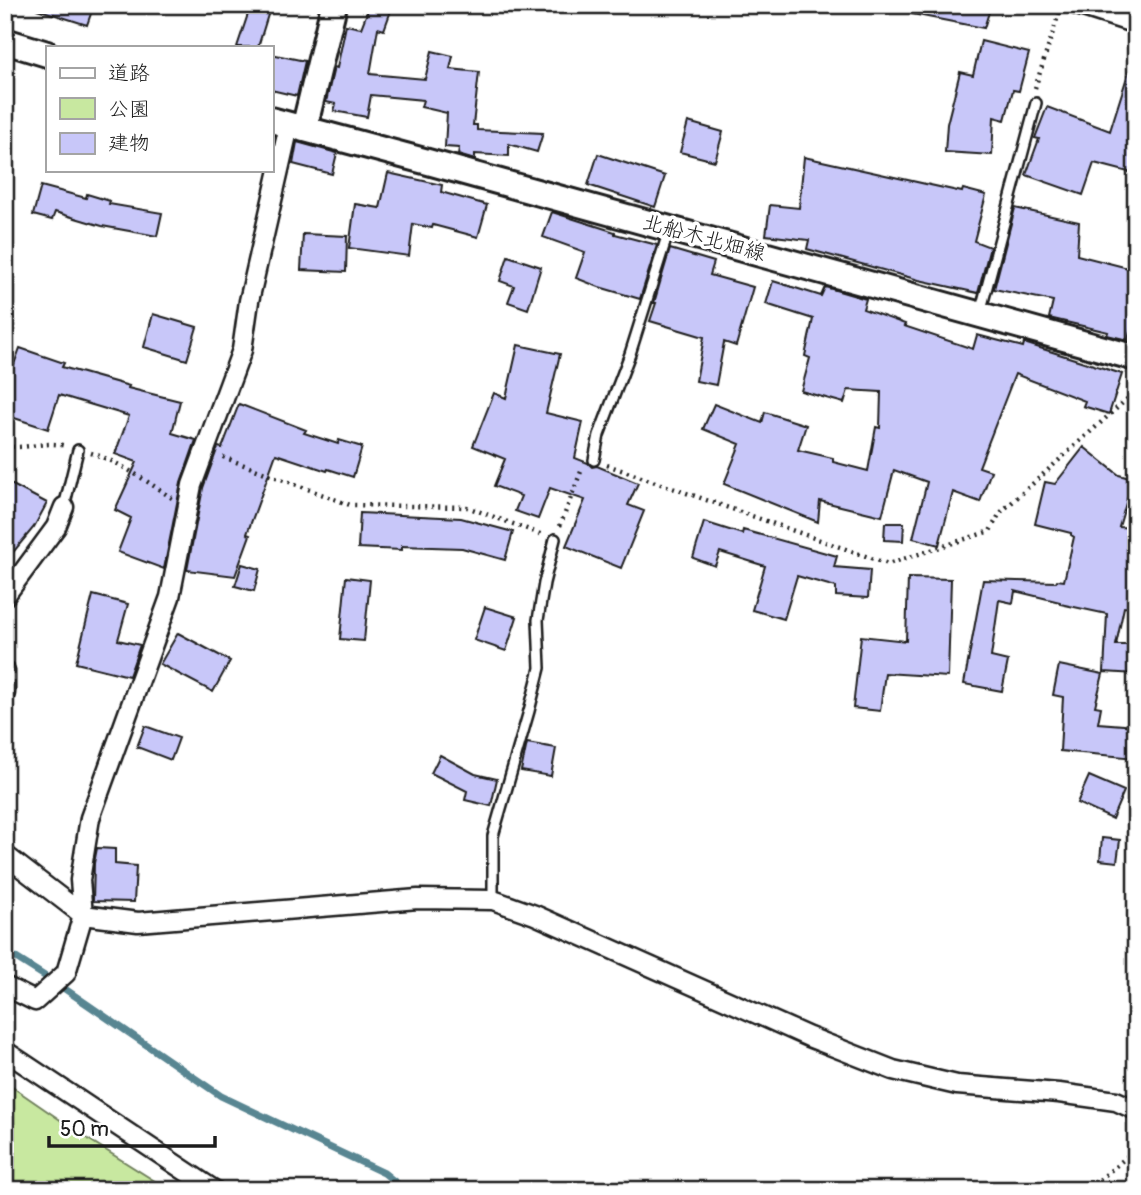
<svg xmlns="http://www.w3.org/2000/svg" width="1141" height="1195" viewBox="0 0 1141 1195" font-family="Pangolin,'Klee One',sans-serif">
<rect width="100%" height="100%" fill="#fff"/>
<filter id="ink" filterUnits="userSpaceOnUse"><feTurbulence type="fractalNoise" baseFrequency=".0143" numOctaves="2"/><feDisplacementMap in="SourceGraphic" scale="14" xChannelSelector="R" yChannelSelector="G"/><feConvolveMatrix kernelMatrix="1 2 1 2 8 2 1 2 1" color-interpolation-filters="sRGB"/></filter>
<g filter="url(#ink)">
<path fill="#c8e8a0" stroke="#72825e" stroke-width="2" d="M5,1082l83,57 81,51h-164z"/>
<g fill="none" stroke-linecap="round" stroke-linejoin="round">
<path stroke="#598692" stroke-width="7" d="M5,951l57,36 159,109 163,77 21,17"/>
</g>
<path fill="#c8c7f9" stroke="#1c1c1c" stroke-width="2" d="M38,5h56l-7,20 -50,-16z
M251,5h20l-13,42h-21z
M370,5h23l-9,25 -6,-2 -8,46 55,5 7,-28 21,5 -3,13 29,3 -6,53h4v5l66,3 -6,19 -28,-8v12l-34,-2v6l-17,-5 1,-7 -14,-1 2,-34 -26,-6 2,-7 -52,-5 -4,22 -33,-6 2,-7 -10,-2 8,-35 3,1 9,-43 15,3z
M913,5h51l25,7 -5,16 -72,-14z
M981,41l48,12 -10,38 -6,-1 -8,30 -11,-3 -2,38 -47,-3 2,-28 13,-52 13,3z
M271,54l34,7 -8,35 -26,-6z
M1132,61l4,1v112l-42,-11 -11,32 -57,-20 13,-36 -4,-1 12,-31 63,24z
M688,122l35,10 -8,29 -35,-9z
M297,142l40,11 -5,21 -39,-10z
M598,154l67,22 -10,31 -67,-22z
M804,157l158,35 1,-3 23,6 -12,46 16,6 -12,46 -59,-13 -112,-31 2,-9 -43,-5 4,-30 29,3z
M388,173l54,12 -1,7 46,13 -9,32 -45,-12 -1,3 -19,-4 -4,32 -60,-8 6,-44 25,4z
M41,186l45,12 1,-4 23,7 -1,3 53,9 -5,23 -55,-10 -47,-14 -3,8 -19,-5z
M1015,208l64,14 -2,33 59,15v20l-4,15h4v2l-8,33 -21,-5 1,-3 -59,-14 4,-17 -59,-12z
M552,212l63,20v2l42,11 -17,54 -41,-12 -23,-9 9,-26 -42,-15z
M303,234l44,2 -1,36 -45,-2z
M670,249l44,13 -4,13 43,12 -17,59 -12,-4 -8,43 -20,-4 8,-44 -54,-16 6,-18h-2z
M508,256l33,11 -13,42 -20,-7 6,-16 -14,-5z
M773,281l48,15 4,-9 41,12 -3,10 42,15 -1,2 69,23 4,-14 46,12 1,-4 98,31 -13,40 -26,-8 2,-5 -70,-27 -36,93 12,4 -11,31 -27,-10 -14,53 -26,-7 14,-56 -33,-12 -12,46 -62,-15 -2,21 -94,-38 16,-40 -37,-15 11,-25 48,19 3,-11 41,13 -8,25 35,8v4l35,9 8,-44 4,1 1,-36 -33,-2 -4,13 -43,-12 9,-33 -5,-2 8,-37 -47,-15z
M153,314l44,13 -10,33 -43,-13z
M518,345l42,9 -14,59 37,9 -8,36 13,5 4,4 5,-1 41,17 -10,22 16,6 -23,57 -55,-22 19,-46 -35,-12 -12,31 -23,-8 6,-15 -27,-10 11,-27 -32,-13 21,-53 12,5z
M20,348l44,15 -2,4 67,19 -1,2 52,13 -8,32 24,7 -15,43 -17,86 -46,-17 13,-34 -16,-8 22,-48 -22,-8 14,-38 -70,-21 -11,34 -43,-14v-26z
M239,404l67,26 -2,3 34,11 1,-4 23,7 -9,30 -25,-8 -1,2 -51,-17 -29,80 3,1 -15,41 -48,-6 16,-82 15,-41 4,1z
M1084,447l35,28 14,4 -14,48 17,1v60l-5,20 -7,-1 -8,38h20v29l-32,-2 3,-58 -47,-10v-2l-45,-11 -2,12 -14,-3 -8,57 17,4 -6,30 -38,-7 19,-104 73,2 1,-2 7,1 10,-44 -3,-2v-2l-36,-9 10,-42 10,2z
M5,481l42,22 -13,24 -29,35z
M360,513l101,5 52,14 -8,28 -43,-12 -60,-2v4l-44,-2z
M704,522l38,12 1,-4 94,26 -3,11 36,3 -2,28 -32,-2v-9l-39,-11 -13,43 -32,-9 13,-44 -45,-14 -5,14 -22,-8z
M885,523h19l-1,18 -19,-1z
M242,564l18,5 -6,22 -19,-5z
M346,577l24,3 -6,61 -24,-2z
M908,578l43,1 -3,98 -63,-4 -5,38 -27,-3 8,-72 45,5z
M93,595l35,9 -10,36 22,5 -11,31 -53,-13z
M485,607l32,10 -11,34 -32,-11z
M178,633l52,28 -17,31 -53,-28z
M1059,665l44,9 -8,32 6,1 -3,16 38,3v32l-76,-7 3,-54 -10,-2z
M145,726l34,12 -8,22 -34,-13z
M527,743l29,5 -5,28 -30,-5z
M440,755l35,19 22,5 -6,27 -26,-6 2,-9 -36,-18z
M1089,776l35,15 -12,28 -35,-16z
M1102,838l18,2 -3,22 -17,-2z
M97,848l18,1v15l21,2 -2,36 -41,-1 1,-38z"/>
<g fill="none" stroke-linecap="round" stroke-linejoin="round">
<defs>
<path id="lane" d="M980,313l56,-210
M594,460l5,-25 31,-81 39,-124
M64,507l14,-57
M493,900v-64l36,-125 11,-43 -2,-48 6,-37 11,-44"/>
<path id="street" d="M1077,5l59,19
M5,596l51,-69 8,-20
M5,671v22
M5,855l78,60 55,7 280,-23 75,1 42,15 274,122 84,33 64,15 102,8 57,8 20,9
M5,986l30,15 31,-28 17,-58 -3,-35 10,-62 80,-221 22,-112 50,-135 7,-49 40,-175
M5,1051l209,139"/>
<path id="secondary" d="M5,41l42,13
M271,120l157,42 708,196
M304,129l30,-124"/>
</defs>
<use href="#lane" stroke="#1c1c1c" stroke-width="14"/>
<use href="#street" stroke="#1c1c1c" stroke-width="23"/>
<use href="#secondary" stroke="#1c1c1c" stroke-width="30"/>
<path stroke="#1c1c1c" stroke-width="4.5" stroke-dasharray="2 5" stroke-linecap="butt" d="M1035,88l25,-78
M5,446c22,4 40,-6 61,0
M91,453c29,9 55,28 81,45
M223,457l127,48 117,2 76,28
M607,465l281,99 102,-33 10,-18 136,-122
M560,526l22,-57
M1090,1190l7,-8 39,-33"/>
<use href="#lane" stroke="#fff" stroke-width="9"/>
<use href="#street" stroke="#fff" stroke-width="18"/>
<use href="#secondary" stroke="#fff" stroke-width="24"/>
</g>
</g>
<g text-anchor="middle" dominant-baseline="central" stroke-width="7" stroke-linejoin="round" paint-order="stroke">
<g font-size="21" fill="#1c1c1c" stroke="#fff">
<text transform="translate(704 238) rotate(15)">北船木北畑線</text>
</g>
</g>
<rect width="1141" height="1195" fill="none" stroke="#fff" stroke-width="28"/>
<rect x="14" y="14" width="1113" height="1167" fill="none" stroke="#1c1c1c" stroke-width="2.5" filter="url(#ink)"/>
<rect x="46" y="46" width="228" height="126" fill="#ffffff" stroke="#a4a4a4" stroke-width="2"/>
<rect x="60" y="68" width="35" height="10" fill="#ffffff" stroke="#a4a4a4" stroke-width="2"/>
<text x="108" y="80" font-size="21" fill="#1c1c1c">道路</text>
<rect x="60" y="98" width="35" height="21" fill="#c8e8a0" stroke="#a4a4a4" stroke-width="2"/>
<text x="108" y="116" font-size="21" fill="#1c1c1c">公園</text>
<rect x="60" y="133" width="35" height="21" fill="#c8c7f9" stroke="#a4a4a4" stroke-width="2"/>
<text x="108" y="150" font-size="21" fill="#1c1c1c">建物</text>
<path d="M49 1136v10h166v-10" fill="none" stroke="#1c1c1c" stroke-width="3.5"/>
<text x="60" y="1136" font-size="21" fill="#1c1c1c" stroke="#ffffff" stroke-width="5" paint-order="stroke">50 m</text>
</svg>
